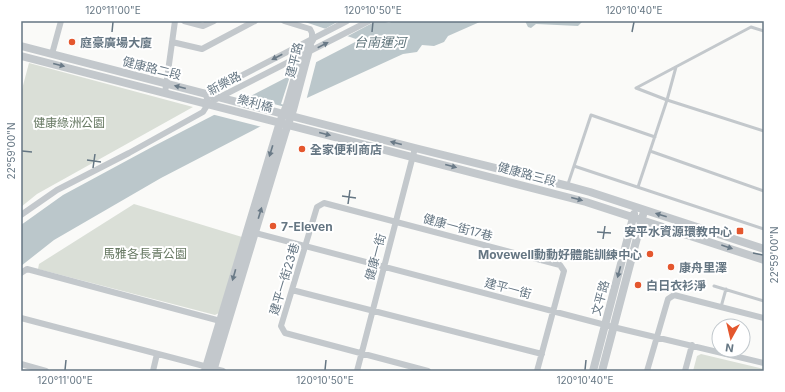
<svg xmlns="http://www.w3.org/2000/svg" width="785" height="392" viewBox="0 0 785 392" font-family="Inter,'Noto Sans TC',sans-serif">
<rect width="100%" height="100%" fill="#fafaf8"/>
<path fill="#dadfd7" d="M29,63l164,44 -156,87 -16,13v-114z
M134,204l108,33 -23,76 -4,2 -177,-46 1,-5z
M701,354l63,15v2h-71l4,-15z"/>
<path fill="#bbc7cb" d="M302,21h80l7,2 4,-2h89l-34,15 -4,6 -10,4 -12,-1 -5,7 -14,2 -118,54 -22,17 -102,53 -107,62 -33,26v-41l42,-30 89,-48 207,-107z
M525,21h55l2,1 -4,4 -42,-2 -5,4 -3,-1z"/>
<path fill="#fafaf8" d="M339,21h37l-30,16 -23,-7z
M317,59l-11,42 -14,6 -11,-3 10,-31z
M244,96l45,12 -27,19 -51,-13z"/>
<g fill="none" stroke-linecap="round" stroke-linejoin="round">
<path stroke="#c3c8cc" stroke-width="3" d="M636,88l115,-61 13,4
M636,88l31,12 97,31
M650,151l114,40
M574,166l190,63
M568,184l23,-69 64,22
M638,187l29,-87 9,-33
M714,286l50,15
M721,307l5,-18"/>
<path stroke="#c3c8cc" stroke-width="6" d="M184,21l19,5 11,-5
M284,21l26,8 2,4v7
M172,42l30,7 53,-28
M52,54l9,-33
M165,93l10,-72
M208,104l-2,-10 141,-73
M21,215l36,-25 72,-37 74,-41 5,-8 12,-7 149,-76
M252,232l361,95 151,36
M21,273l6,-4 197,53
M292,290l250,64
M21,318l202,53
M21,364l25,7
M153,371l4,-17
M357,371l58,-223
M428,371l-143,-38 -4,-7 36,-119 7,-4 236,62 4,6 -27,100
M647,371l21,-72 6,-4 90,23
M685,371l7,-26"/>
<path stroke="#c3c8cc" stroke-width="8" d="M21,46l394,102 153,38 22,6 174,57
M21,56l565,146 178,58
M205,371l75,-249 7,-17 14,-49 11,-16
M213,371l72,-238 8,-23 17,-64
M593,371l41,-157
M602,371l41,-156"/>
</g>
<defs><path id="oneway-solid" d="M-6-.8H1V-3.2L6.5 0L1 3.2V.8H-6Z"/></defs>
<g fill="#6a7a87">
<use href="#oneway-solid" transform="translate(323 45) rotate(-27)"/>
<use href="#oneway-solid" transform="translate(277 57) rotate(153)"/>
<use href="#oneway-solid" transform="translate(59 65) rotate(14)"/>
<use href="#oneway-solid" transform="translate(180 87) rotate(-166)"/>
<use href="#oneway-solid" transform="translate(325 134) rotate(14)"/>
<use href="#oneway-solid" transform="translate(396 143) rotate(-166)"/>
<use href="#oneway-solid" transform="translate(271 151) rotate(107)"/>
<use href="#oneway-solid" transform="translate(451 166) rotate(15)"/>
<use href="#oneway-solid" transform="translate(577 199) rotate(15)"/>
<use href="#oneway-solid" transform="translate(260 213) rotate(-73)"/>
<use href="#oneway-solid" transform="translate(661 215) rotate(-162)"/>
<use href="#oneway-solid" transform="translate(727 247) rotate(19)"/>
<use href="#oneway-solid" transform="translate(619 272) rotate(105)"/>
<use href="#oneway-solid" transform="translate(234 275) rotate(106)"/>
</g>
<path fill="none" stroke="#657683" stroke-width="1.5" d="M112,32l1,-10M372,32l1,-10M632,32l2,-10M22,151l10,1M87,160l14,2M93,168l2,-14M342,196l14,2M348,204l2,-14M597,232l14,1M603,239l2,-13M753,253l10,2M65,370l1,-10M325,370l1,-10M585,370l1,-10"/>
<g fill="#e4572e" stroke="#fff" stroke-width="1.5">
<circle cx="72" cy="42" r="4"/>
<circle cx="302" cy="149" r="4"/>
<circle cx="273" cy="226" r="4"/>
<rect x="736" y="227" width="8" height="8" rx="2"/>
<circle cx="650" cy="254" r="4"/>
<circle cx="671" cy="267" r="4"/>
<circle cx="638" cy="285" r="4"/>
</g>
<g text-anchor="middle" dominant-baseline="central" stroke-width="4" stroke-linejoin="round" paint-order="stroke">
<g font-size="12" font-weight="bold" fill="#657683" stroke="#fff" text-anchor="start">
<text x="80" y="42">庭豪廣場大廈</text>
<text x="310" y="149">全家便利商店</text>
<text x="281" y="226">7-Eleven</text>
<text x="732" y="231" text-anchor="end">安平水資源環教中心</text>
<text x="642" y="254" text-anchor="end">Movewell動動好體能訓練中心</text>
<text x="679" y="267">康舟里澤</text>
<text x="646" y="285">白日衣衫淨</text>
</g>
<g font-size="12" fill="#657683" stroke="#fff">
<text transform="translate(294 60) rotate(-76)">建平路</text>
<text transform="translate(152 68) rotate(14)">健康路二段</text>
<text transform="translate(224 83) rotate(-28)">新樂路</text>
<text transform="translate(255 103) rotate(15)">樂利橋</text>
<text transform="translate(527 174) rotate(15)">健康路三段</text>
<text transform="translate(458 227) rotate(15)">健康一街17巷</text>
<text transform="translate(375 257) rotate(-75)">健康一街</text>
<text transform="translate(284 279) rotate(-73)">建平一街23巷</text>
<text transform="translate(508 288) rotate(15)">建平一街</text>
<text transform="translate(600 298) rotate(-75)">文平路</text>
</g>
<g font-size="12" fill="#687a64" stroke="#fff">
<text x="69" y="122">健康綠洲公園</text>
<text x="145" y="253">馬雅各長青公園</text>
</g>
<g font-size="13" font-style="italic" fill="#60757c" stroke="#fff">
<text x="380" y="42">台南運河</text>
</g>
</g>
<rect width="785" height="392" fill="none" stroke="#ffffff" stroke-width="44"/>
<g transform="translate(731 338) rotate(188)"><circle r="19" fill="#ffffff" stroke="#c1c8cd"/>
<path d="M0-3L7 15L0 10L-7 15Z" fill="#e4572e"/>
<text y="-6" font-size="11" font-weight="bold" text-anchor="middle" fill="#657683">N</text>
</g>
<rect x="22" y="22" width="741" height="348" fill="none" stroke="#657683" stroke-width="1.5"/>
<g font-size="10" text-anchor="middle" fill="#657683">
<text x="113" y="14">120°11'00"E</text>
<text x="373" y="14">120°10'50"E</text>
<text x="634" y="14">120°10'40"E</text>
<text transform="translate(11 151) rotate(-90)" y="4">22°59'00"N</text>
<text transform="translate(774 255) rotate(-90)" y="4">22°59'00"N</text>
<text x="65" y="384">120°11'00"E</text>
<text x="325" y="384">120°10'50"E</text>
<text x="585" y="384">120°10'40"E</text>
</g>
</svg>
